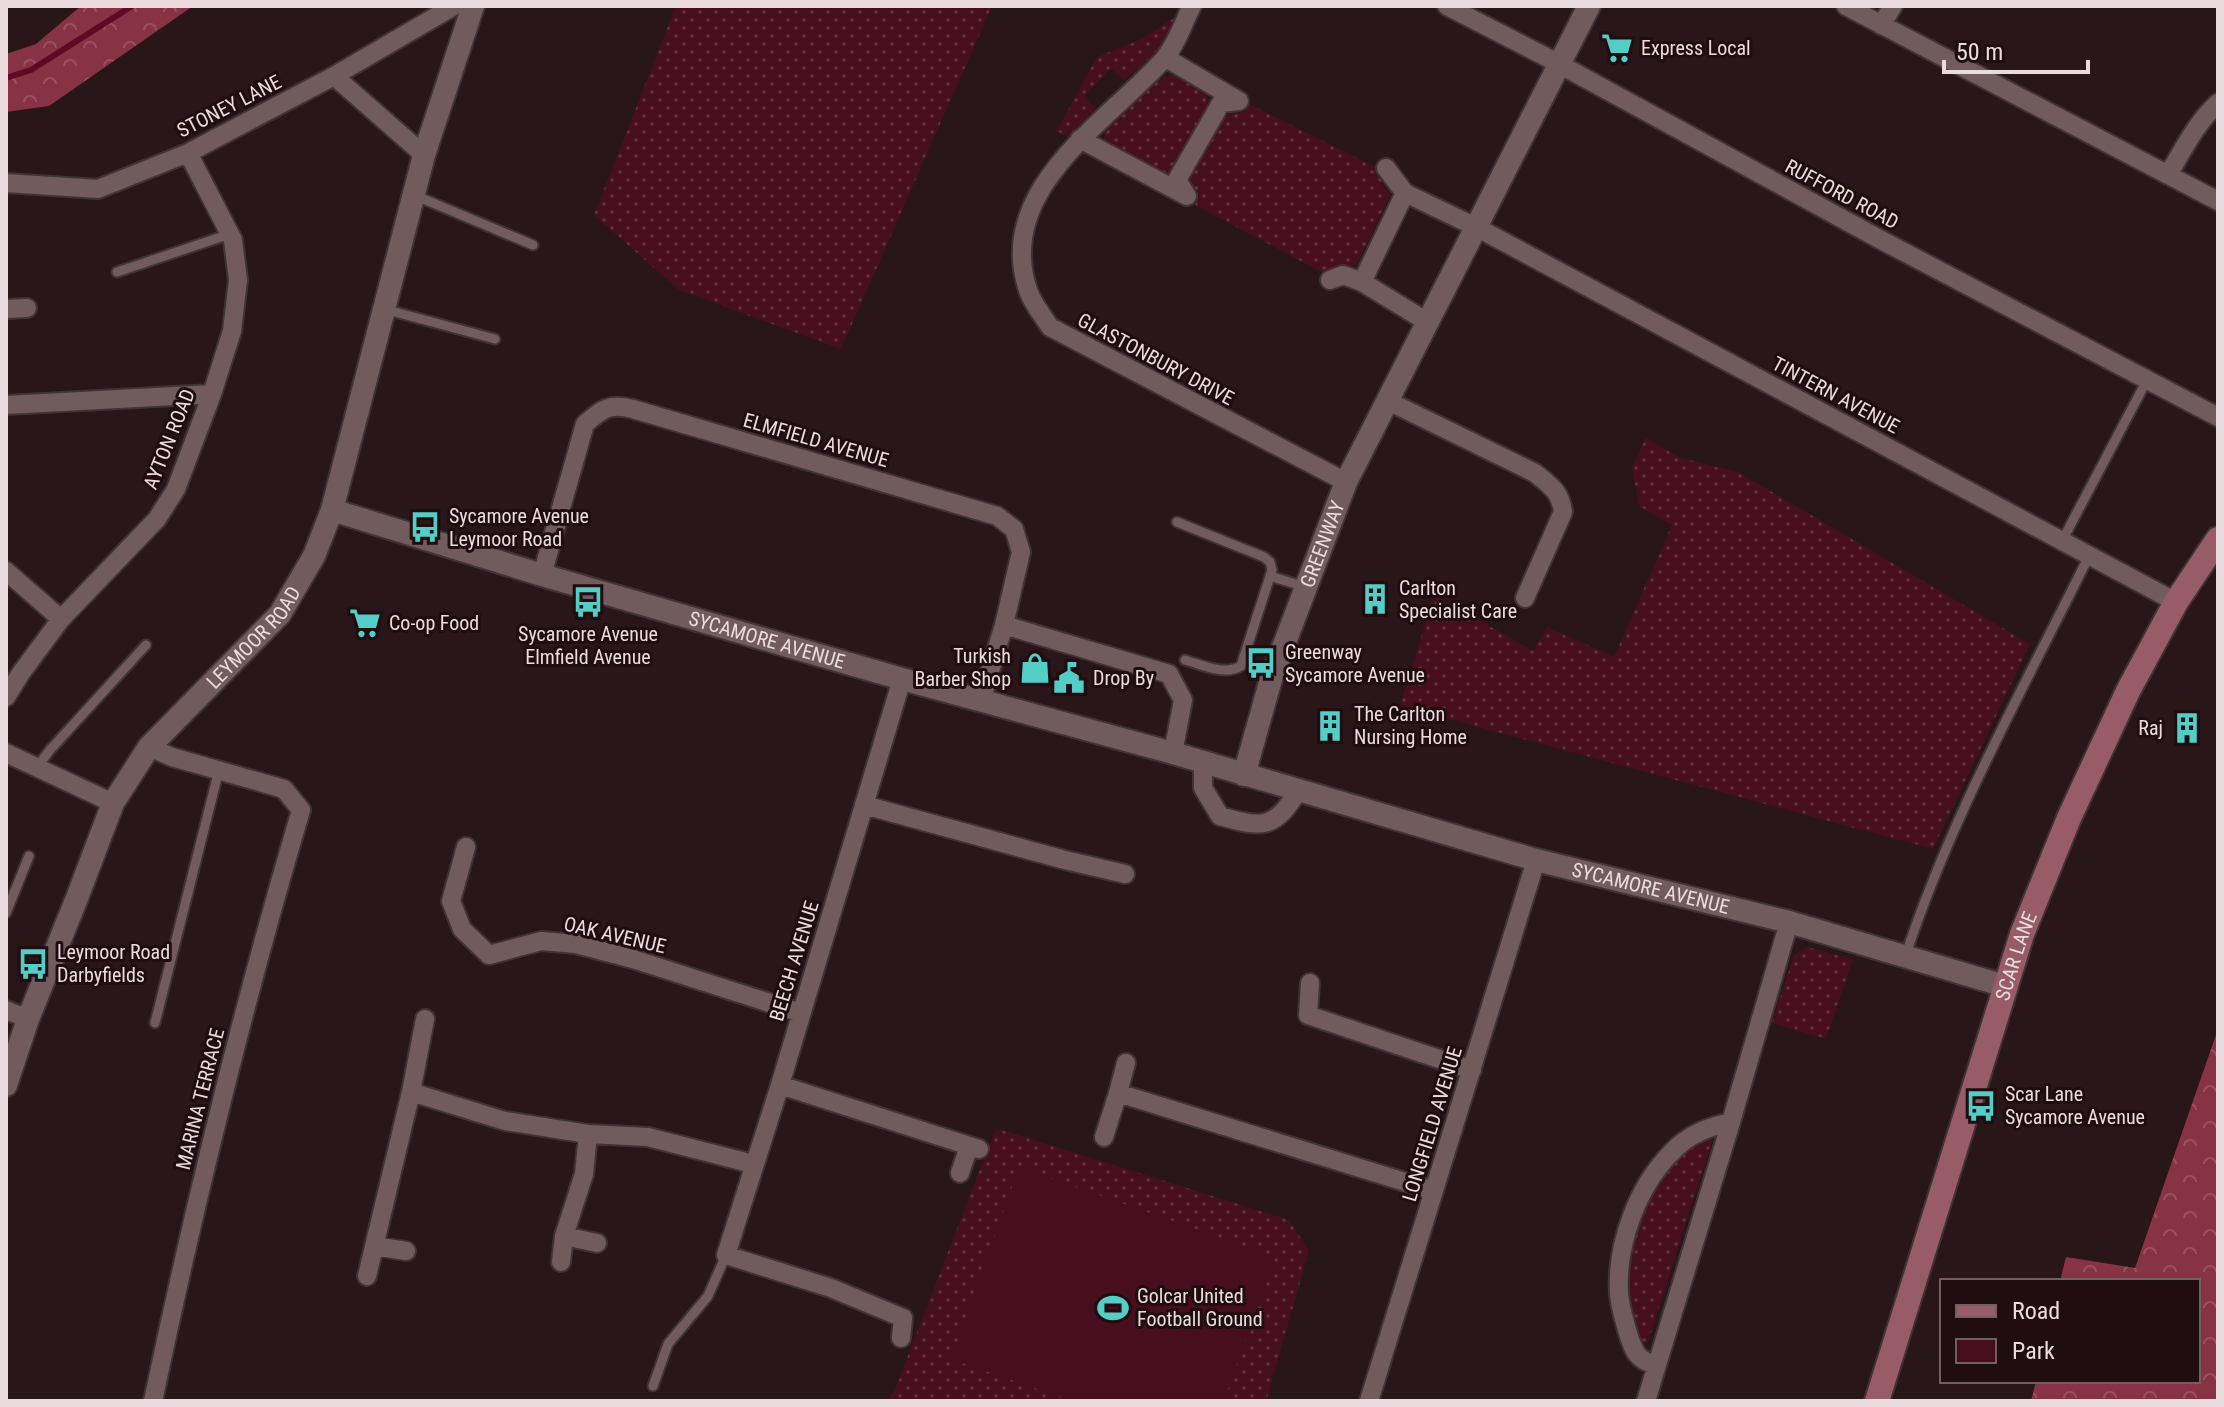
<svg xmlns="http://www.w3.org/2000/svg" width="2224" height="1407" viewBox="0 0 2224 1407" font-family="'Roboto Condensed',sans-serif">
<defs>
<pattern id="green-dots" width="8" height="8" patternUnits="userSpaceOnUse" patternTransform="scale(2)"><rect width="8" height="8" fill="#470f1d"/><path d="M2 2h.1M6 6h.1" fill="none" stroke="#62313d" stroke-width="1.8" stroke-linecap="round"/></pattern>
<pattern id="forest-crowns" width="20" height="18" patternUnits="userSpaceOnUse" patternTransform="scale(2)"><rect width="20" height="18" fill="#883345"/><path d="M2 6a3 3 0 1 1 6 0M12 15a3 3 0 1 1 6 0" fill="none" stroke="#99505f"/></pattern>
</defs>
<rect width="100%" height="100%" fill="#281619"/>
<path fill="url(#green-dots)" d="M676,6h316l-151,343 -162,-59 -85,-75z
M1174,18c-7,28 -29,44 -50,62l-13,-12 -27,28 11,13 -27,28 -11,-6 40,-74 43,-17z
M1171,75l36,19 1,16 -34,62 -11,4 -58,-28 -2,-8 6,-15 49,-45z
M1249,104l136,68 -4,11 9,12 -33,69 -17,4 -7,10 -138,-73 4,-9 -9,-12 1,-13 34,-56 19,-3z
M1646,438l35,20 57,14 292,172 -97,205 -533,-143 34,-111 99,56 14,-24 67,30 58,-132 -33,-19 -7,-39z
M1807,947l46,12 -27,80 -54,-16 22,-68z
M996,1128l293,92 20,31 -43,150h-378l7,-12z
M1706,1135l6,6 -64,201h-9l-14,-34 5,-65 23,-57 24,-31z"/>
<path fill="url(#forest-crowns)" d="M81,6h112l-144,100 -43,6v-58l30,-10z
M2218,1029v372h-187l5,-20h162v-100h-138l6,-24 69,11z"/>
<path fill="#470f1d" d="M1019,1167l256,90 -51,144h-152l-121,-42z"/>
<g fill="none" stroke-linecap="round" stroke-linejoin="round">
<path stroke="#5f0a24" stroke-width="6" d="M6,78l25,-8 101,-64"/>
<defs>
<path id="service" d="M414,195l119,50
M117,272l113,-38
M384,309l111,30
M1177,522l87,35 6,5 2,8 -31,96c-17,10 -38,-1 -56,-6
M2062,541l85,-161
M1270,576l35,11
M37,767l13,-17 96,-105
M6,913l23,-57
M1905,957c46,-140 119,-270 184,-401
M155,1023l64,-253
M653,1386l15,-42 40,-48 18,-41"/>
<path id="minor" d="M1192,6c-9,17 -16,40 -29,54 -57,63 -169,130 -135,230 4,13 15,26 22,37l296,155
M1447,6l101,52 335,183 335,176
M1846,6l372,195
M1881,25l12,-19
M334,76l90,79
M1080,139l107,57 -10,-16 44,-77 18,-2 -73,-43
M1386,168l19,25
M2168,175c15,-25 28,-52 50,-72
M6,183l92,6 90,-36 146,-77 120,-70
M1330,280l13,-5 19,7
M6,309l21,-1
M1429,323l-67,-41 43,-89 71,34 700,375
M1388,401l147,72c16,13 25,18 28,39l-38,86
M6,405l206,-11
M6,571l55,48
M542,575l43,-151c17,-15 24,-21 48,-15l364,107 17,13 7,23 -17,73 -23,76
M1004,625l165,49 14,26 -10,53
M6,697l15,-24 40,-54 96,-100 19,-30 36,-95 20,-63 6,-51 -5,-40 -45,-87
M149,747l23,10 112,32 17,21c-58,195 -106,392 -148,591
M6,753l107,50
M1203,763v25l17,28c42,12 54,14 78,-25
M864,805l201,55 60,14
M466,847l-15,54 11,28 27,26 52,-14 35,3 57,15 168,54
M1310,983l-2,32 164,55
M6,1010l22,9
M780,1085l199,64
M411,1092l14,-73
M1118,1093l8,-30
M1104,1137l14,-44 316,98
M960,1173l9,-27
M564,1236l33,7
M375,1246l31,5
M561,1262l3,-26 20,-62 4,-40
M367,1276l44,-184 94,29 83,13 60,3 105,27
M901,1338l2,-20 -72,-30 -105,-33 54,-170 122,-406
M1656,1365c-21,-5 -23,-16 -29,-35 -3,-11 -7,-24 -8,-36 -3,-49 18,-107 53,-142 17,-18 36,-25 59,-30
M1369,1401l167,-541
M1646,1401l85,-279 58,-200"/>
<g id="tertiary">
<path id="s1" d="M332,510l210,65 360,104 271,74 363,107 253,62 216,64"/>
<path id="s2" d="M1244,775l27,-96 75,-197 243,-476"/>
<path id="s3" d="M6,1085l22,-66 49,-121 36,-95 36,-56 131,-133 34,-58 18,-46 92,-355 49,-149"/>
</g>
<g id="secondary">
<path id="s4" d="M1877,1401l145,-467 47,-116 59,-127 48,-89 42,-63"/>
</g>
</defs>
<use href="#service" stroke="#403335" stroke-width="13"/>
<use href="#minor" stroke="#403335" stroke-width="22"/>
<use href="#tertiary" stroke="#403335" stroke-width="26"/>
<use href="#secondary" stroke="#403335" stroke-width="28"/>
<use href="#service" stroke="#715b5d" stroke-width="9"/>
<use href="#minor" stroke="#715b5d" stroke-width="18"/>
<use href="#tertiary" stroke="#715b5d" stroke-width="22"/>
<use href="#secondary" stroke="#975c67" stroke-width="24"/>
</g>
<defs>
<symbol id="supermarket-bare" viewBox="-9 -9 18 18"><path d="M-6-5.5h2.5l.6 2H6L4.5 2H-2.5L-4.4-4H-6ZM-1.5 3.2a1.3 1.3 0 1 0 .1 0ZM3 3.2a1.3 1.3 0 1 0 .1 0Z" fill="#54cdc7" stroke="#1f0d10" stroke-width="2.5" paint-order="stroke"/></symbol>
<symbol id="bus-bare" viewBox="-9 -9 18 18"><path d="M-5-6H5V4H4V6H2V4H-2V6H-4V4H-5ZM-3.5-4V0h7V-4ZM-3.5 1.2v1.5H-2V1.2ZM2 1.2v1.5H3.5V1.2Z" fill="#54cdc7" stroke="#1f0d10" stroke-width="2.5" paint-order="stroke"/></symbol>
<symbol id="building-bare" viewBox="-9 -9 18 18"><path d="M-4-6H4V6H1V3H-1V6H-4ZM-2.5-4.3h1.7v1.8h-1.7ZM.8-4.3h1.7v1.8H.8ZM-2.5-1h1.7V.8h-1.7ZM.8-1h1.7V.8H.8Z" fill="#54cdc7" stroke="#1f0d10" stroke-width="2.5" paint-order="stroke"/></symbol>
<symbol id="shop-bare" viewBox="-9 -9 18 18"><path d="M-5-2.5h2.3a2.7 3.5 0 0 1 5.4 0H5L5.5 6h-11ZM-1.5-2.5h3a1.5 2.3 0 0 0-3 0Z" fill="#54cdc7" stroke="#1f0d10" stroke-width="2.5" paint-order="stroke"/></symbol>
<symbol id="civic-bare" viewBox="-9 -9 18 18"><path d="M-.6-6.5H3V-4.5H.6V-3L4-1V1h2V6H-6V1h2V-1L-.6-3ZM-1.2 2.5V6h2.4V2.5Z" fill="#54cdc7" stroke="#1f0d10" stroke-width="2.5" paint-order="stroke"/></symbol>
<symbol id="stadium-bare" viewBox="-9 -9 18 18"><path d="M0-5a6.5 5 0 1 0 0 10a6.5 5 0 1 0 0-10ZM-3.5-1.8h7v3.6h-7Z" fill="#54cdc7" stroke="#1f0d10" stroke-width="2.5" paint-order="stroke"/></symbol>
</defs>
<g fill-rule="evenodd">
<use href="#supermarket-bare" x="1595" y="26" width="44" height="44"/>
<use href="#bus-bare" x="403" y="505" width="44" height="44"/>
<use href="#building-bare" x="1353" y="577" width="44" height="44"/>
<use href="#bus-bare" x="566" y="580" width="44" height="44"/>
<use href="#supermarket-bare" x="343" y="601" width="44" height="44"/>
<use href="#bus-bare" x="1239" y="641" width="44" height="44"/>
<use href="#shop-bare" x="1013" y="646" width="44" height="44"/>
<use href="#civic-bare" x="1047" y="656" width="44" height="44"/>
<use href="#building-bare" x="1308" y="704" width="44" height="44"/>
<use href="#building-bare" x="2165" y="706" width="44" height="44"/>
<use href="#bus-bare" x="11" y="942" width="44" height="44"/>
<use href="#bus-bare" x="1959" y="1084" width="44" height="44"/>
<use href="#stadium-bare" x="1091" y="1286" width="44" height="44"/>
</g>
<g text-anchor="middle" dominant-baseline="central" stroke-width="6" stroke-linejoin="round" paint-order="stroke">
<g font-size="20" fill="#eadcde" stroke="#1f0d10" text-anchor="start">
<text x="1641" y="48">Express Local</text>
<text x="449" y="516">Sycamore Avenue<tspan x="449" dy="23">Leymoor Road</tspan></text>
<text x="1399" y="588">Carlton<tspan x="1399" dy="23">Specialist Care</tspan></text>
<text x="389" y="623">Co-op Food</text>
<text x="588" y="634" text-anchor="middle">Sycamore Avenue<tspan x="588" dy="23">Elmfield Avenue</tspan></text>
<text x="1285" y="652">Greenway<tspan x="1285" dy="23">Sycamore Avenue</tspan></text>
<text x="1011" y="656" text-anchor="end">Turkish<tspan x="1011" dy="23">Barber Shop</tspan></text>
<text x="1093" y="678">Drop By</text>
<text x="1354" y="714">The Carlton<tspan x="1354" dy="23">Nursing Home</tspan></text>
<text x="2163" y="728" text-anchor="end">Raj</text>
<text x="57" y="952">Leymoor Road<tspan x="57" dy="23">Darbyfields</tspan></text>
<text x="2005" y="1094">Scar Lane<tspan x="2005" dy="23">Sycamore Avenue</tspan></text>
<text x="1137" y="1296">Golcar United<tspan x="1137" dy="23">Football Ground</tspan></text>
</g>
<g font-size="20" fill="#eadcde" stroke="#1f0d10">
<text transform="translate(229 106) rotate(-27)">STONEY LANE</text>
<text transform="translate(1842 194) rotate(28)">RUFFORD ROAD</text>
<text transform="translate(1156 359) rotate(28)">GLASTONBURY DRIVE</text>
<text transform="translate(1836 395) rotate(28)">TINTERN AVENUE</text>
<text transform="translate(169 439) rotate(-68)">AYTON ROAD</text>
<text transform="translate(816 440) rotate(16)">ELMFIELD AVENUE</text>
<text stroke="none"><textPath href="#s2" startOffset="244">GREENWAY</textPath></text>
<text stroke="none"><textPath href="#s3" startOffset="520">LEYMOOR ROAD</textPath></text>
<text stroke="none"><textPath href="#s1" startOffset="454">SYCAMORE AVENUE</textPath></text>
<text stroke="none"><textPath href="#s1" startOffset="1372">SYCAMORE AVENUE</textPath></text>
<text transform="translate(615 935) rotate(13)">OAK AVENUE</text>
<text stroke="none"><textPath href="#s4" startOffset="466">SCAR LANE</textPath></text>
<text transform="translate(794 961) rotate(-73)">BEECH AVENUE</text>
<text transform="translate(200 1099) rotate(-76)">MARINA TERRACE</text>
<text transform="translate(1432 1124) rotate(-73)">LONGFIELD AVENUE</text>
</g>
</g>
<rect width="2224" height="1407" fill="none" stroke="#eadcde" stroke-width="16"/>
<rect x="1940" y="1279" width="260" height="104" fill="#1f0d10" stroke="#706062" stroke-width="2"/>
<rect x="1956" y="1305" width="40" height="12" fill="#975c67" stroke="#706062" stroke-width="2"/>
<text x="2012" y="1319" font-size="24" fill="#eadcde">Road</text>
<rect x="1956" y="1339" width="40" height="24" fill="#470f1d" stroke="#706062" stroke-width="2"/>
<text x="2012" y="1359" font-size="24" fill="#eadcde">Park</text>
<path d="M1944 60v12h144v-12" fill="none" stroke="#eadcde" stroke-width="4"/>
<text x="1956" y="60" font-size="24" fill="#eadcde" stroke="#1f0d10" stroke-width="6" paint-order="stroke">50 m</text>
</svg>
